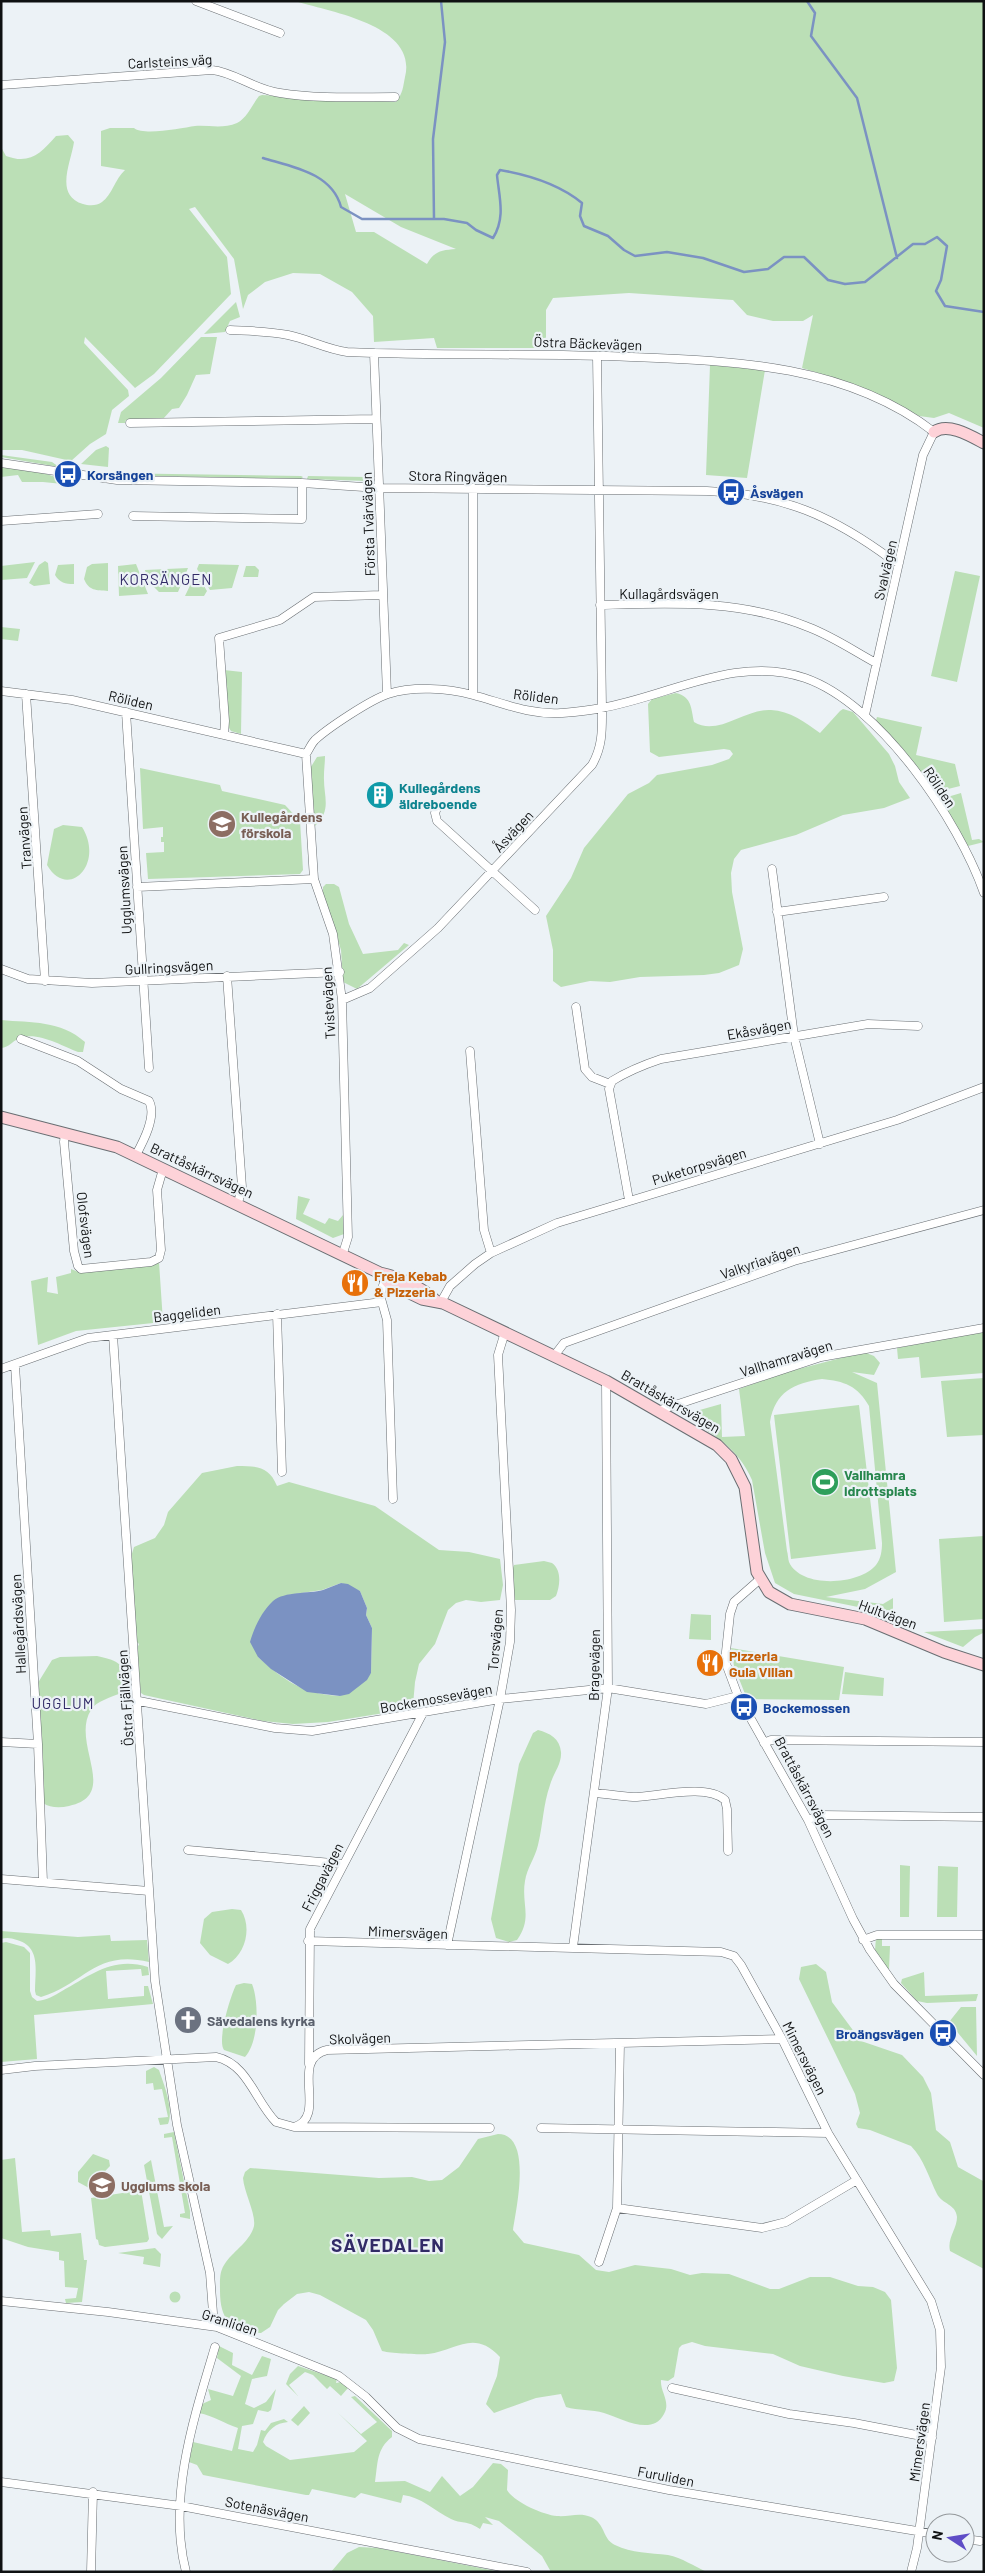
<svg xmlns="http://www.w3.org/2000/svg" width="985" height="2573" viewBox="0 0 985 2573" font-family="Barlow,sans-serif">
<rect width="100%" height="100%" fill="#ecf2f6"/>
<path fill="#bbdfb6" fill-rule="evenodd" d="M295,1h689v427l-35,-15 -15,5 -15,-2 -66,-32 -51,-16 11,-53 -10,6h-30l-26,-6 -14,-15 -104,-7 -76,5 -7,12v38h-109l-3,-10 -60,4 -1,-26 -21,-24 -32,-18 -27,-1 -28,9 -17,13 -5,14 -9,-50 -39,-52 -6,2 38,48 4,37 -77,80 -19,14 -50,-51 -1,6 44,47 1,6 -17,14 -6,24 -16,10 -19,17 -49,-11h-21v-303l5,9c24,9 35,-3 50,-20l12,-1 6,7c-3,21 -20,53 9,62 6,2 14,2 19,-2 10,-7 13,-23 23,-32l-24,-4v-35l9,-3h24c10,8 48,0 61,-2 14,-1 28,3 42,-3 10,-5 15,-18 22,-27l3,-1 134,7c7,-9 7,-15 9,-25 13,-52 -75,-65 -110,-76zM345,194l56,33 55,22c-14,1 -22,2 -29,15l-53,-32h-18z
M236,302l4,15 -10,4 -5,11 -21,2z
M201,337h16l-7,37 -14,1 -9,20 -8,13 -7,1 -9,10 -37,1 -1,3h-7l3,-11 40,-34z
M710,365l55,5 -18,108 -41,-3z
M106,446l3,2 -1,19 -27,-3 15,-14z
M1,455l51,7 7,5 -58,-10z
M1,467l39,5 35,11 -2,2 -30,-3h-21l-4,-7 -17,2z
M105,473l196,3 2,1 -2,2 -198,-4z
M308,476l59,1 2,2 -2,2 -60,-2z
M45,561l3,2 2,21 -16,2 -5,-3 10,-18z
M35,562l-8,16 -26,2v-14z
M108,563v28c-12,-1 -19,0 -24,-12l3,-12 5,-3z
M74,564v20c-9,0 -14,-1 -19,-9l3,-10z
M136,564l12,30 -29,2 -1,-30z
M199,564l40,1 -7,23 -22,2 -13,-21z
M246,566h9l4,4 -1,7h-15z
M188,568l-10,24h-19l-12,-12 -2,-10z
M955,571l25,5 -23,106 -26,-6z
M196,573l11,18 -3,5h-19z
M1,627l19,2 -2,12 -17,-2z
M224,670l18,2 -1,62 -10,-3 -4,-6z
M676,693c16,4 15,15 18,29 24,15 51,-14 77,-12 19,1 34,12 49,23l20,-22 3,-2 10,3 36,42 6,12 4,16 11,16 -26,10 -41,7 -47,20 -55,15 -7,9 -3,14 1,19 11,57 -4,16 -20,8 -15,2 -64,2 -30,5 -20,-1 -29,6 -8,-6v-31l-7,-34 25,-38 13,-30 44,-54 21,-11 8,-8 55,-10 17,-6 4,-5 -3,-4 -6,-1 -65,8 -9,-5 -2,-48 4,-5z
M877,717l45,10 -6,28 39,9 5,22 -24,6 -60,-72z
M325,756c0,7 -1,13 -1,19 -1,23 9,34 -10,52l-5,-57 8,-13z
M140,768l80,17 2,6 63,14 15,16 3,49 -3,4 -152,5 -2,-26 18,-1v-10h-3v-5h2v-10l-20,2z
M961,793l11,47 7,-1 5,3 -16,4 -25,-41 1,-7z
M63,825l19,2c23,37 -14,74 -35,38l7,-36z
M326,884h8l5,3 10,37 14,30 35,-4 6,-7 5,2 -52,44 -14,-7 -2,-32 -18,-57v-6z
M1,1020c31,3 59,0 84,22l-2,10h-5c-16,-6 -43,-22 -60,-13 -7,3 -8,8 -17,9z
M298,1196l12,3 -7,15 22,10 4,-6 9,3 5,-6 1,19 -11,4 -37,-19z
M159,1262l4,60 -87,9 -38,14 -7,-64 17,-4 -1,15 11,2 -2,-17 15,-4v-4l10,4z
M984,1331v42l-63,5 -2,-21 -21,2 -1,-11z
M864,1352l10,4 6,7 -6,12 -22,-3 25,11 19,189 -31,17 -39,8 57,7 10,-6v16l-5,4 -25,-10 -69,-14 -19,-11 -10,-30 -13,-73c-14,-33 -41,-47 -70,-65l39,-11 1,33 23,-1 -6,-47 44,-16zM822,1379c22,2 36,7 47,27l13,137c0,7 -1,16 -6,22 -16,20 -75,24 -87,-3 -1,-3 -1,-8 -2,-11l-17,-129c5,-30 24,-39 52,-43z
M984,1378v57l-37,2 -6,-56z
M859,1405l17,144 -85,10 -17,-144z
M237,1466c19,0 32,0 40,20l12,-4 86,24 64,44 30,2 31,7 3,26 -3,15 -19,2 -15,-2 -10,3 -8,7 -13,34 -16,20 -4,18 -2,23 -10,5 -75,12 -35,2 -30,-3 -119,-26 -3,-2 -5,-42 3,-7 -3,-3 -6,-81 4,-13 21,-9 9,-13 4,-13 34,-39zM341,1583l19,8 7,17 -1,7 6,13 -1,45 -31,23c-37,-2 -55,-15 -82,-39l30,-62 34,-5z
M984,1536v83l-40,3 -5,-83z
M544,1561l8,2c10,7 8,23 4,33l-6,4h-37l-1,-29 2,-6z
M691,1614l20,1v25l-22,-1z
M983,1629v4l-8,4 -12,10 -39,-15z
M731,1648l113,19 -5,33 -92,-1 -13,-33z
M97,1656c24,5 34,11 24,37 -9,4 -25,8 -30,17 -21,33 30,85 -22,96 -9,2 -19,2 -26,-3l-7,-117 16,-26 8,-3z
M845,1672l39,6 -1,18 -41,-2z
M538,1730c12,3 22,9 23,22 1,12 -8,22 -11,33 -7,20 -7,40 -12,60 -3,13 -11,23 -13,36 -4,23 8,37 -8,59l-8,2 -13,-4 -5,-19 28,-155 14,-31z
M900,1865l10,1 -1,51h-9z
M938,1866l20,1 -1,50h-20z
M232,1909l9,1c11,17 5,44 -13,54l-18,-9 -10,-12 4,-24 8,-7z
M1,1931l77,6 32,-2 1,6 36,-1 2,22c-53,-13 -65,22 -108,35l-5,-2 -1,-4c0,-21 6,-44 -18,-51 -6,-2 -10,-3 -16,-1z
M876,1938l6,1v7h8l-1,24 -14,-20z
M6,1942l18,5 6,6v38l2,6 5,4c10,-1 17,-5 25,-10 29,-16 51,-35 86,-24l1,8 -7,1 -1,-7 -35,2 2,28 36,-3v-10h4l5,18 -119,11 3,44 -36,3v-119z
M816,1964l10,8 6,30 29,39 41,14 21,22 8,16 5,37 14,12 8,25 25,14 1,88 -34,-18c-3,-13 7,-22 7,-34 -1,-13 -15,-13 -20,-23 -8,-16 -13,-35 -26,-48l-41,-16 -12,-2 -2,-4 4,-11 -5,-19 -56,-115 2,-12z
M924,1972l1,24 53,-2 -2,7 -49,2 -10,-2 -16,-18 1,-4z
M244,1983l8,1c7,17 7,58 -7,73l-21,-7c-7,-9 6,-53 12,-65z
M961,2007h15l1,49 -28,-34z
M154,2067l5,3c5,15 15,39 9,54l-8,1 -2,-7 10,-1 -6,-28 -8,1 -1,-7 -7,1v-13z
M174,2132l16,79v8l-10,-2v-3l5,-1 -13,-76 -8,1v-4z
M498,2134c35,0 18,75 15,96l11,13 55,12 17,15 13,2 26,-7 36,4 19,6 12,-2 27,1 41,15h9l31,-12h20l28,9 15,1 12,5 6,8 6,68 -3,13 -10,2 -41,-7 -43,-10 -27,-12 -68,-8 -13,-4 -10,3 -3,3 -5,29 -6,4 -7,-1c-1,12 10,22 3,34 -12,23 -43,4 -60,-1 -12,-4 -26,-2 -38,-6l-5,-13 -25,4 -42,15 -8,-9 11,-28 3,-19c-26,-28 -43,-7 -72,-3 -7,1 -40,-1 -46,-3l-9,-21 -7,-10 -46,-25 -11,-3 -12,2 -13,10 -6,6 -8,17 -9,6c-29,-1 -41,-12 -41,-42 0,-11 -1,-20 6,-29 8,-11 25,-22 28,-36 2,-12 -10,-34 -11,-48l2,-6 5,-4 129,10 33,-1 17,4 13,-1 17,-13 19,-28z
M93,2154l16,6 1,6 -21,22 -11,-6v-10z
M15,2158l7,74 28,-2 1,6 30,-3 3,27h3l-5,42 -16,1 -1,-4 11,-1 2,-10 -13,-1 -1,-26 -5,-1v-8l-31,-5 -27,-9v-78z
M151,2160l13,67 9,-1 -11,13 -5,-5 -13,-69z
M141,2190l8,49 -2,3 -42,5 -6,-2 -1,-5 -2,-1 -5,-41z
M155,2248l6,6 -1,13 -17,-3 1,-7 -26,-4z
M169.5 2297a5.5 5.5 0 1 1 11 0a5.5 5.5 0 1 1-11 0Z
M219,2346l14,7 -1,12 20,10 10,-19 9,3 -4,17 -15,3 -7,25 9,4 12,-6 10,-13 -5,21 -3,2 -10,-2 -5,14 -11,2 -4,23 15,3 4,-7 4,-15 4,1 6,-8 13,-4 4,3c-12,1 -21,8 -25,20l3,4 24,14 64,-8 13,-11 -30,-29 24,22 16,-12 -26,-25 4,-1 37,35v6c-16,12 -14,27 -17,45l30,-1 25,11 12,-16 18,20 13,-9 20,-24 8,1 7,6 -1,20c7,12 36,25 50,26 13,1 22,-4 34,1 14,6 12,23 24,28 17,8 35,8 53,10 14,3 26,11 39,17h-156l-9,-16 -29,-24 -14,-11 -14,-4 8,8 -10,-2 -3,6c-13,-9 -19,-5 -29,-10 -16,-8 -30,-22 -48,-24l-2,8 -40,-10 -6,5 -43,-9 -3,6h-3l-103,-20 -6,-10 -8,-3 4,-20 39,9 6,-23c-15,-5 -24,-12 -39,-15l3,-9 9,-4 -3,-11 25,7 8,-20 -24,-18z
M298,2366l39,13 -1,4 5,-1 7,6 -7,8 -11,-10 -3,3 -14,-14 -8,-3 -16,13 9,11 -12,-12 4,-10z
M304,2406l6,7 -12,13 -7,-6z
M359,2547l19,1 123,24h-170l16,-19z"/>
<path fill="#7b92c2" d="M341,1583l7,1 12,7 7,17 -1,7 6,13 -1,45 -4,7 -18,14 -9,2 -33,-4 -36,-23 -13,-12 -8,-15c4,-14 12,-31 23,-41 12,-10 35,-7 50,-11 6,-2 12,-5 18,-7z"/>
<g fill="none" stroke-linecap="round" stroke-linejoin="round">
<path stroke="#7b92c2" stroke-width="2.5" d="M807,1l8,12 -4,23 46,62 40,160
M263,158c30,9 69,15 78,49l21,12h82l23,4 9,7 17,8c13,-21 6,-41 4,-63l3,-5c29,5 59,14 82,33l-2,13 4,10 24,10 16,14 11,6 32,-4 36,6 41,14 24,-3 16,-12h20l24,23 17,4 20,-2 48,-38h12l12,-7 10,9 -6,34 -5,11 9,15 39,6
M434,219l-1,-80 12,-97 -4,-41"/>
<defs>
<path id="street" d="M196,1l84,32
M1,85l211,-15c22,2 43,20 68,23 37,6 78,4 115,4
M230,330c19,1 38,1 58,5 20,4 38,14 59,17 95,4 190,1 284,5 106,4 216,8 303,75l-11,23 -58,260
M374,353l13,341
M130,423l246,-4
M1,463l116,17 185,3 77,5 328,3c75,3 126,25 185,69l7,3
M133,516l169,3v-36
M1,521l97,-7
M600,605c71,-2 141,-6 208,22 24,9 46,24 68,36
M1,691l71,9 234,54c3,-4 5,-10 9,-14 13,-12 55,-40 73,-46 25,-8 59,-6 85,1 30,8 56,20 88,18 13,-1 27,-2 40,-5 66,-11 136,-54 204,-30 75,26 154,143 179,215
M26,694l19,287
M473,695v-207
M126,712l23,356
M224,735l1,-14 -6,-83 61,-18 34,-23 68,-2
M306,754l8,125 19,55 9,66 6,237 -5,16
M437,808l-2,5 2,8 98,89
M772,869l22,167 26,108
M137,887l177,-8
M777,912l107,-15
M1,969l27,10 64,4 248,-11
M227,976l15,211 -4,16
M342,1000l28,-12 68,-60 154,-163c11,-19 10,-36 10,-57l-5,-352
M576,1007l9,62 7,8 18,7
M21,1039l57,22 43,28 28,12c8,15 -6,41 -13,54
M470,1051l14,179 7,23
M65,1133l-1,9 10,109 4,15 3,3 70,-7 8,-4 2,-8 -4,-60 6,-21
M629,1200l-20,-111 3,-8c16,-10 31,-16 49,-22l207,-35 50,2
M386,1276l-6,19 7,25 6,179
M441,1302l9,-16 25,-22 16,-11 66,-30 340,-103 87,-33
M277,1314l5,158
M113,1335l42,646 22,144 33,148 3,40 -3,12
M554,1356l10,-13 230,-82 190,-51
M15,1365l23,379 5,138
M1,1369l87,-31 294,-36
M657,1411l164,-54 163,-29
M759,1580l-25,22 -4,12 -5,47 13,35 70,124 45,99 17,31 24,34 90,91
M139,1701l136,27 37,3 188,-32 108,-11 98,16 32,-8
M1,1742l37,2
M764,1743l7,-3 213,2
M594,1793c13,1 26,3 39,4 23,0 73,-14 92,3l2,9 1,42
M808,1820l13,-5 163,2
M188,1850l155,14
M1,1879l148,12
M863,1940l14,-5h107
M308,1941l413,11 13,4 7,9 41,74 46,94 103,168 9,29 1,37 -24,181 -6,24
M447,1945l53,-246 10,-57 1,-32 -13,-255 7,-23
M573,1947l35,-259 -2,-307
M309,2064l1,-135 113,-216
M1,2070l34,-4 181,-9c32,7 39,44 60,65l18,5c35,-10 -6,-68 33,-77l455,-11
M295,2127l195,1
M541,2128l287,5
M617,2208l145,20 24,-6 71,-42
M599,2262l18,-54 3,-165
M1,2301l107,11 109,15 122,49 27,21 31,31 22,11 250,51 266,44
M672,2388l117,26 65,9 78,15
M1,2482l180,24 346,66
M965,2539l15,2
M91,2572l2,-80
M186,2572c-19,-73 8,-155 29,-225"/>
<path id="secondary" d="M934,432c14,-10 37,4 50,11
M1,1117l116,30 263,126c19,4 42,14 56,28
M380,1273l9,10 33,16 21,4 163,78 111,64 14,14 14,28 12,85 12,20 21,12 75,15 79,33 40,13"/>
</defs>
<use href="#street" stroke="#696e72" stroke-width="9"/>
<use href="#secondary" stroke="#696e72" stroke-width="13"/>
<use href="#street" stroke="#fff" stroke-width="8"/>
<use href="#secondary" stroke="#fdd2d8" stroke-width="11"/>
</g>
<defs>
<symbol id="bus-disc" viewBox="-11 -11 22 22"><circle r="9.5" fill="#1a4fb4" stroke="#ecf2f6"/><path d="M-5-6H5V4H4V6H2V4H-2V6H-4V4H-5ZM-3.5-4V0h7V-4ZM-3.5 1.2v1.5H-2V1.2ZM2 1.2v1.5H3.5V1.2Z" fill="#fff"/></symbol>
<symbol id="building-disc" viewBox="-11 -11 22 22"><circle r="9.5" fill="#0f9aa8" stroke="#ecf2f6"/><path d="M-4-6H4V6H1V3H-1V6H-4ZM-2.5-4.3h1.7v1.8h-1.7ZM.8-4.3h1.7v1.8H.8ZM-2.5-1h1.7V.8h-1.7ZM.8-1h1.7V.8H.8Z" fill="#fff"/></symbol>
<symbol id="school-disc" viewBox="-11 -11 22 22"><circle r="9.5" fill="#8d6e63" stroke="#ecf2f6"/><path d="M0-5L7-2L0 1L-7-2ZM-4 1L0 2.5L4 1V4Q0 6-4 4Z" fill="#fff"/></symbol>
<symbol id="restaurant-disc" viewBox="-11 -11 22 22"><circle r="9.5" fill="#e8710a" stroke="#ecf2f6"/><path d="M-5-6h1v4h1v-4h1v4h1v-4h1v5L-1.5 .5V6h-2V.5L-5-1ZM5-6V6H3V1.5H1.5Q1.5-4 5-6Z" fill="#fff"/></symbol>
<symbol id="stadium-disc" viewBox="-11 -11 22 22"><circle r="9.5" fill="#2e9e5b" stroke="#ecf2f6"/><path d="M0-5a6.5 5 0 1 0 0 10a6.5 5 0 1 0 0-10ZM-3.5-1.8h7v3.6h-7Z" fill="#fff"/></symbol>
<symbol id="church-disc" viewBox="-11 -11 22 22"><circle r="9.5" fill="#6b7280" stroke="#ecf2f6"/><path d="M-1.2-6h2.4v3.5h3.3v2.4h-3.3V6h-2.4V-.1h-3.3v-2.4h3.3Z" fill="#fff"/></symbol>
</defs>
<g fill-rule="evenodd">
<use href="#bus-disc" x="52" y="458" width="32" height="32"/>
<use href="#bus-disc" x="715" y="476" width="32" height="32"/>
<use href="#building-disc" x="364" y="779" width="32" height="32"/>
<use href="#school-disc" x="206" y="808" width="32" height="32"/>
<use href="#restaurant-disc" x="339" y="1267" width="32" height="32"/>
<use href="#stadium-disc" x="809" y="1466" width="32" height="32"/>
<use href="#restaurant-disc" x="694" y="1647" width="32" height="32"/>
<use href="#bus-disc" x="728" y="1691" width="32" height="32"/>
<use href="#church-disc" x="172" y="2004" width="32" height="32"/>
<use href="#bus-disc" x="927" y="2017" width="32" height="32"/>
<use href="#school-disc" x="86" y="2169" width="32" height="32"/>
</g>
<g text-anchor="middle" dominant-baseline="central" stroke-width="4.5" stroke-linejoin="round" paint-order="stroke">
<g font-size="14" fill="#0f1112" stroke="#ecf2f6">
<text transform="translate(170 61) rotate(-3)">Carlsteins väg</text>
<text transform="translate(588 343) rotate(2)">Östra Bäckevägen</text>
<text transform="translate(458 476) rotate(1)">Stora Ringvägen</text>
<text transform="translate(368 524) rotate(-92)">Första Tvärvägen</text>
<text transform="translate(885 570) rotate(-77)">Svalvägen</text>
<text x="669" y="593">Kullagårdsvägen</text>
<text transform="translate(536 696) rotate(7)">Röliden</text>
<text transform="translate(131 700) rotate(13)">Röliden</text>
<text transform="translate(940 787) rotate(56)">Röliden</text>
<text transform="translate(513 831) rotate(-47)">Åsvägen</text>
<text transform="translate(24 838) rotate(-94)">Tranvägen</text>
<text transform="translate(124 890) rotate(-93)">Ugglumsvägen</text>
<text transform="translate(169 967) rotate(-3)">Gullringsvägen</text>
<text transform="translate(328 1003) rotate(-93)">Tvistevägen</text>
<text transform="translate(759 1029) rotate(-10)">Ekåsvägen</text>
<text transform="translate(699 1166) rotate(-17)">Puketorpsvägen</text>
<text transform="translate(202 1170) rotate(25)">Brattåskärrsvägen</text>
<text transform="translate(86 1225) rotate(83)">Olofsvägen</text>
<text transform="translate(760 1261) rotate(-19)">Valkyriavägen</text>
<text transform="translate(187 1313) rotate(-7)">Baggeliden</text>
<text transform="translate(786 1358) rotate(-17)">Vallhamravägen</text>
<text transform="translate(671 1401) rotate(30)">Brattåskärrsvägen</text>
<text transform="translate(888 1614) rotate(20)">Hultvägen</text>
<text transform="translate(18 1624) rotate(-93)">Hallegårdsvägen</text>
<text transform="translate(495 1640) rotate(-85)">Torsvägen</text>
<text transform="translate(594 1665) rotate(-89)">Bragevägen</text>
<text transform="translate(125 1698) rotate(-94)">Östra Fjällvägen</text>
<text transform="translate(436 1698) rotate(-10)">Bockemossevägen</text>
<text transform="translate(805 1787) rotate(62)">Brattåskärrsvägen</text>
<text transform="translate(322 1877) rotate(-63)">Friggavägen</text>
<text transform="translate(408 1932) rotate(2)">Mimersvägen</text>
<text transform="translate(360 2038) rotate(-2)">Skolvägen</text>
<text transform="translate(805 2058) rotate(63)">Mimersvägen</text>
<text transform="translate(230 2322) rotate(18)">Granliden</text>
<text transform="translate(919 2442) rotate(-82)">Mimersvägen</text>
<text transform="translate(666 2476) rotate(11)">Furuliden</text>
<text transform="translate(267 2509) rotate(11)">Sotenäsvägen</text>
</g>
<g font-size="14" font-weight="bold" fill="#164399" stroke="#ecf2f6" text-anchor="start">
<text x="87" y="474">Korsängen</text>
<text x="750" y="492">Åsvägen</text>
<text x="763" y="1707">Bockemossen</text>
<text x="924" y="2033" text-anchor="end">Broängsvägen</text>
</g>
<g font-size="14" font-weight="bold" fill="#0d838f" stroke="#ecf2f6" text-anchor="start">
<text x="399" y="787">Kullegårdens<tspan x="399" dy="16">äldreboende</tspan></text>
</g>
<g font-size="14" font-weight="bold" fill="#785e54" stroke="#ecf2f6" text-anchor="start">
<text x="241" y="816">Kullegårdens<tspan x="241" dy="16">förskola</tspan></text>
<text x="121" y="2185">Ugglums skola</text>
</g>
<g font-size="14" font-weight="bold" fill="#c56008" stroke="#ecf2f6" text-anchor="start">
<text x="374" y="1275">Freja Kebab<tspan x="374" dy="16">&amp; Pizzeria</tspan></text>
<text x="729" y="1655">Pizzeria<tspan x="729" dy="16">Gula Villan</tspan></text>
</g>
<g font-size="14" font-weight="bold" fill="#27864d" stroke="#ecf2f6" text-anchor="start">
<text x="844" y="1474">Vallhamra<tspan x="844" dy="16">idrottsplats</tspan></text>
</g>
<g font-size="14" font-weight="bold" fill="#5b616d" stroke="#ecf2f6" text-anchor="start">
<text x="207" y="2020">Sävedalens kyrka</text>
</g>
<g font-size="15" letter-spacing="1" fill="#322b67" stroke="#ecf2f6">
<text x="166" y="579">KORSÄNGEN</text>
<text x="63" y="1703">UGGLUM</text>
</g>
<g font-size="19" font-weight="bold" letter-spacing="1" fill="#322b67" stroke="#ecf2f6">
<text x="388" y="2244">SÄVEDALEN</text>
</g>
</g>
<rect width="985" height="2573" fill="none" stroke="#0f1112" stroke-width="5"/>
<g transform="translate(950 2538) rotate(282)"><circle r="24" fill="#ecf2f6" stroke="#94989b"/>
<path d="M0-4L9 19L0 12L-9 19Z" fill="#5f4dc6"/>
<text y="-8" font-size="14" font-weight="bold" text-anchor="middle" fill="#0f1112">N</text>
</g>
</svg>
